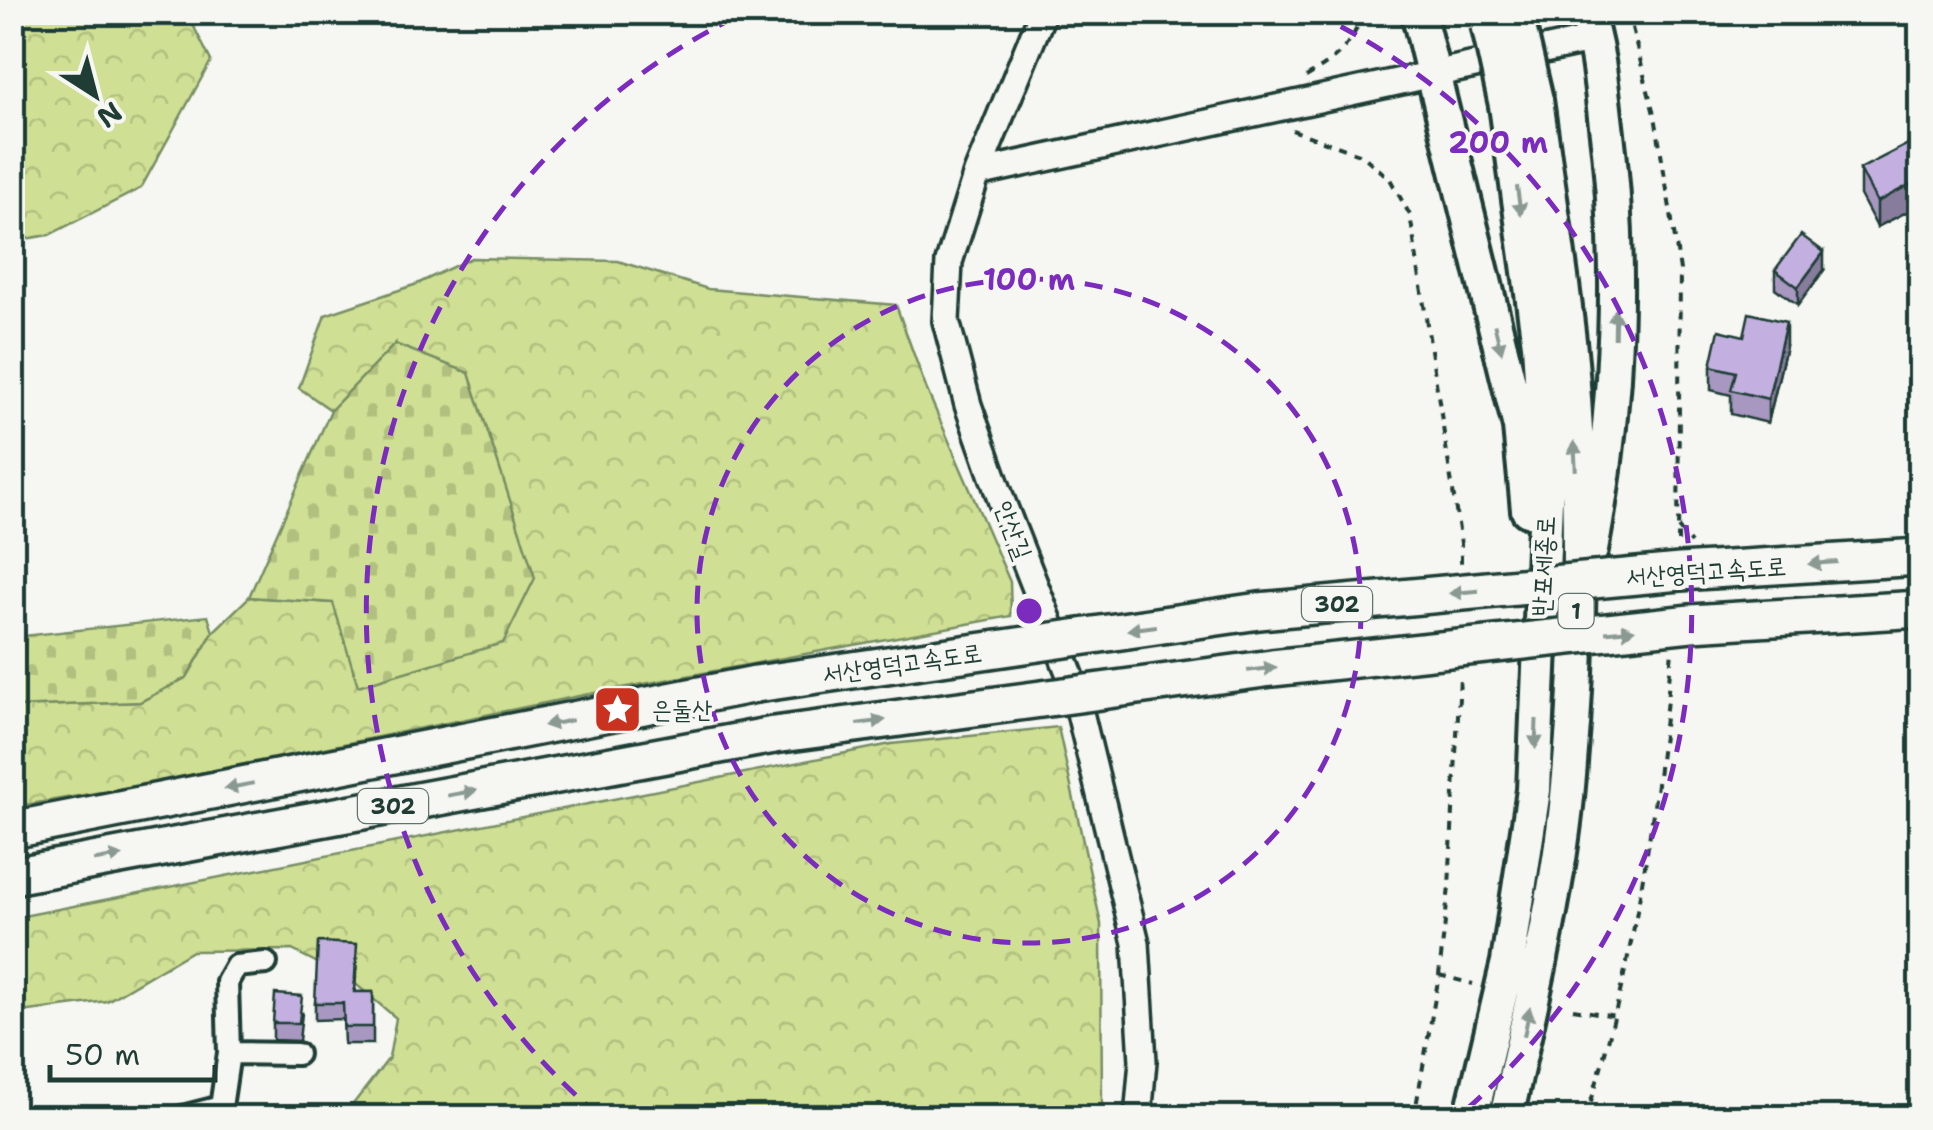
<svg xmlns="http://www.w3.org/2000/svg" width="1933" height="1130" viewBox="0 0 1933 1130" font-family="'Shantell Sans','Poor Story',sans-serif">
<defs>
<pattern id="forest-crowns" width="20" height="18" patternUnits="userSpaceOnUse" patternTransform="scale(2.5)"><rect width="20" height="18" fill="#cfdf93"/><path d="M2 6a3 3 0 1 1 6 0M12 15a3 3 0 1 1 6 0" fill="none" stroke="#b1c07f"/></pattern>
<pattern id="cemetery-stones" width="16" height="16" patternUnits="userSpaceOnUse" patternTransform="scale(2.5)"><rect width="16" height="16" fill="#cfdf93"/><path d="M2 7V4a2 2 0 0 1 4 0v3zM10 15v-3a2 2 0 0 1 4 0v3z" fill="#b1c07f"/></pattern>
</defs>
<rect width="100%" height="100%" fill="#f6f6f2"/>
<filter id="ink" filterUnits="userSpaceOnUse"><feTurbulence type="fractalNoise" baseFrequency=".01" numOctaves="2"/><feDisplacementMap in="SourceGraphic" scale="20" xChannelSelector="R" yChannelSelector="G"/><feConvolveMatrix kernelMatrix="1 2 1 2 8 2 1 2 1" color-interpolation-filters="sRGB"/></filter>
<g filter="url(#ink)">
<path fill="url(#forest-crowns)" stroke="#778e64" stroke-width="2.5" d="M13,12l174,1 24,48 -70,127 -92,47 -36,6z
M471,258l147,3 90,28 188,16 30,83 84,194 1,34 -427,79 -447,91 -124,21v-100l127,-5 47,-25 26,-45 36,-35 84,6 62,-259 -64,66 -32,-22 26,-73 92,-31z
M1058,727l43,197 1,193h-759l46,-59 7,-40 -45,-38 -59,-30 -100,1 -85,50 -94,12v-95l878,-174z"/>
<path fill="url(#cemetery-stones)" stroke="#778e64" stroke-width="2.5" d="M395,344l74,29 66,205 -32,65 -145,43 -25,-83 -84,-6 82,-187z
M208,616l5,16 -26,45 -47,25 -127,5v-70z"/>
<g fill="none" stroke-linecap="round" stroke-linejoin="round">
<defs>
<path id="minor" d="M229,1053l68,1
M178,1118l43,-11 8,-54 -2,-71 9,-16 30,-3"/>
<path id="tertiary" d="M1043,12l-66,161 -28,89 -3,59 22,84 34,97 70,178 34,139 30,124 7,118 -5,57
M977,173l618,-134"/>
<path id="trunk" d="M1418,12l102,415 8,83
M1586,12c12,35 15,70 19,105 19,143 13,292 -14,433
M1471,1118l37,-156 26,-172 13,-314 -8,-132 -33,-239
M1506,1118c23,-106 50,-214 61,-321 14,-143 17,-313 2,-456 -9,-80 -22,-161 -33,-241"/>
<path id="motorway" d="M12,830l744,-146
M12,876l762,-141"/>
</defs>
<use href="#minor" stroke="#1f3d34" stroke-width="28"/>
<use href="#tertiary" stroke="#1f3d34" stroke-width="32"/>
<use href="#trunk" stroke="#1f3d34" stroke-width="40"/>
<use href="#motorway" stroke="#1f3d34" stroke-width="42"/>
<path stroke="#1f3d34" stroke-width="4" stroke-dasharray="8 8" stroke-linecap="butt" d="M1628,12l28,110 24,148 -2,272
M1306,77c32,-19 44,-30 58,-65
M1292,130l70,25 28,24 20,36 51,328v21
M1678,528l13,15
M1439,975l34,9
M1573,1009l42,7
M12,1102l23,16
M1414,1118l25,-143 10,-88 11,-209
M1586,1118c49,-157 70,-304 86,-467"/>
<use href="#minor" stroke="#f6f6f2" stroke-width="20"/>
<use href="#tertiary" stroke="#f6f6f2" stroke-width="25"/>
<use href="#trunk" stroke="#f6f6f2" stroke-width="32"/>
<use href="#motorway" stroke="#f6f6f2" stroke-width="35"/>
<defs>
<path id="trunk-bridge" d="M1516,14l20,86
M1488,24l18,81"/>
<path id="motorway-bridge" d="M756,684l503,-73 421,-39 240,-15
M774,735l498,-67 419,-45 229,-14"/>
</defs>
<use href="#trunk-bridge" stroke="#1f3d34" stroke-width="40" stroke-linecap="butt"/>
<use href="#motorway-bridge" stroke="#1f3d34" stroke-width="42" stroke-linecap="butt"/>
<use href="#trunk-bridge" stroke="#f6f6f2" stroke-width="32"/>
<use href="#motorway-bridge" stroke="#f6f6f2" stroke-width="35"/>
</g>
<path fill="#a897c1" stroke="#1f3d34" stroke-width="2.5" d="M1920,138v67l-43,22 -17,-32v-26z
M1775,270h49l-26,35 -23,-17z
M1786,346l-18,77 -37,-9v-19l-20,-5v-24z
M357,960l-2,32h18v52h-29l-1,-25 -28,1v-17z
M302,1013l-3,28 -26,-1v-17z"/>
<path fill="#887b9d" stroke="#1f3d34" stroke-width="2.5" d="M1920,179v26l-43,22v-25z
M1824,252v18l-26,35v-18z
M1786,322v24l-18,77v-24z"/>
<path fill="#c3b0e0" stroke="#1f3d34" stroke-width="2.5" d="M1920,138v41l-43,23 -17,-33z
M1801,235l23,17 -26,35 -23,-17z
M1749,313l37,9 -18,77 -37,-9 5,-18 -25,-6 8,-36 25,6z
M318,942l39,2 -3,48h19v35h-29l-1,-24h-28z
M275,994l27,2 -3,27h-26z"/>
<defs><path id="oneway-solid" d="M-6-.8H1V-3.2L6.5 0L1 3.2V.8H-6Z" transform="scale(2.5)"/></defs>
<g fill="#8a9a93">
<use href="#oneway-solid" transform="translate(1519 201) rotate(82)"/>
<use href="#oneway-solid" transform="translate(1615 324) rotate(-89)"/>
<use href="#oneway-solid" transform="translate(1498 339) rotate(76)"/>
<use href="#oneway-solid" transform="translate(1575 456) rotate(-93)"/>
<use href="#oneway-solid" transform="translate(1823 563) rotate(176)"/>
<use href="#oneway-solid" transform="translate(1464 592) rotate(175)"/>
<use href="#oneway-solid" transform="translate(1142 628) rotate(172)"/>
<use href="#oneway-solid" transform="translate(1620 631) rotate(-6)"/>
<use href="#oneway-solid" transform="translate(1262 669) rotate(-7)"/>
<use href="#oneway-solid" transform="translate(871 722) rotate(-8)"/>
<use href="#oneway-solid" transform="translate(558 723) rotate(169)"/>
<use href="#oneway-solid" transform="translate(1536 734) rotate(92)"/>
<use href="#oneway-solid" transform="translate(239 786) rotate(169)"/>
<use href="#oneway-solid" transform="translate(462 793) rotate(-10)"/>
<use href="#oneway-solid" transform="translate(108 858) rotate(-10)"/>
<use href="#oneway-solid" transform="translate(1527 1022) rotate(-78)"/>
</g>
</g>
<g fill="none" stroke="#7b2cbf" stroke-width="5" stroke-dasharray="18 12">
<circle cx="1029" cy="611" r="332"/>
<path d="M598 1115A663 663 0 0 1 744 13M1314 13A663 663 0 0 1 1460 1115"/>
</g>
<defs>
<symbol id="sight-square" viewBox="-11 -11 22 22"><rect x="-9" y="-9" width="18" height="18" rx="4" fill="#c8321e" stroke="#f6f6f2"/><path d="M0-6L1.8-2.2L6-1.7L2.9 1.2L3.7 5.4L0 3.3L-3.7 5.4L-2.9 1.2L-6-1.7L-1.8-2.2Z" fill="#fff"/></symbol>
</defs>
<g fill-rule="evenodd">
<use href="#sight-square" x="590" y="682" width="55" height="55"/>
</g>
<g text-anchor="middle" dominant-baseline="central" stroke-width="8" stroke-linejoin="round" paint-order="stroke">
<g fill="#f6f6f2" stroke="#60746d" stroke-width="2.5">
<rect x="1302" y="587" width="70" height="34" rx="8"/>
<rect x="1558.5" y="594" width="35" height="34" rx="8"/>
<rect x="358" y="789" width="70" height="34" rx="8"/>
</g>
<g font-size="22" font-weight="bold" fill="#1f3d34">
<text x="1337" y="604">302</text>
<text x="1576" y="611">1</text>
<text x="393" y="806">302</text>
</g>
<g font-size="25" fill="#1f3d34" stroke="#f6f6f2">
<text transform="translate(1014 530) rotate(69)">안산길</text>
<text transform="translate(1543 566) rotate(-87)">반포세종로</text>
<text transform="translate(1706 571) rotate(-4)">서산영덕고속도로</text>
<text transform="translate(902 663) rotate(-8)">서산영덕고속도로</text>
</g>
<g font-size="25" fill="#1f3d34" stroke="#f6f6f2" text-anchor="start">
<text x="652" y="709">은둘산</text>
</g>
</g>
<circle cx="1029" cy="611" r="15" fill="#7b2cbf" stroke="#f6f6f2" stroke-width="5"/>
<g font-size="30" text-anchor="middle" font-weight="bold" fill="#7b2cbf" stroke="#f6f6f2" stroke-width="8" stroke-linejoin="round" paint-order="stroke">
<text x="1498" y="153">200 m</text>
<text x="1029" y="290">100 m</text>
</g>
<rect width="1933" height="1130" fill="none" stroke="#f6f6f2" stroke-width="50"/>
<rect x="25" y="25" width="1883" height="1080" fill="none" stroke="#1f3d34" stroke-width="4" filter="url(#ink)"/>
<g transform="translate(95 95) rotate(144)" stroke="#f6f6f2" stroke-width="8" paint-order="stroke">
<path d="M0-8L18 38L0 25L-18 38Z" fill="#1f3d34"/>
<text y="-15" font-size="28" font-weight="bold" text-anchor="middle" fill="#1f3d34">N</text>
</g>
<path d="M50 1065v15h165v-15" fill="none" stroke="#1f3d34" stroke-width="5"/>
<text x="65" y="1065" font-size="30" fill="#1f3d34" stroke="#f6f6f2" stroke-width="8" paint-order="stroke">50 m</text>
</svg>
